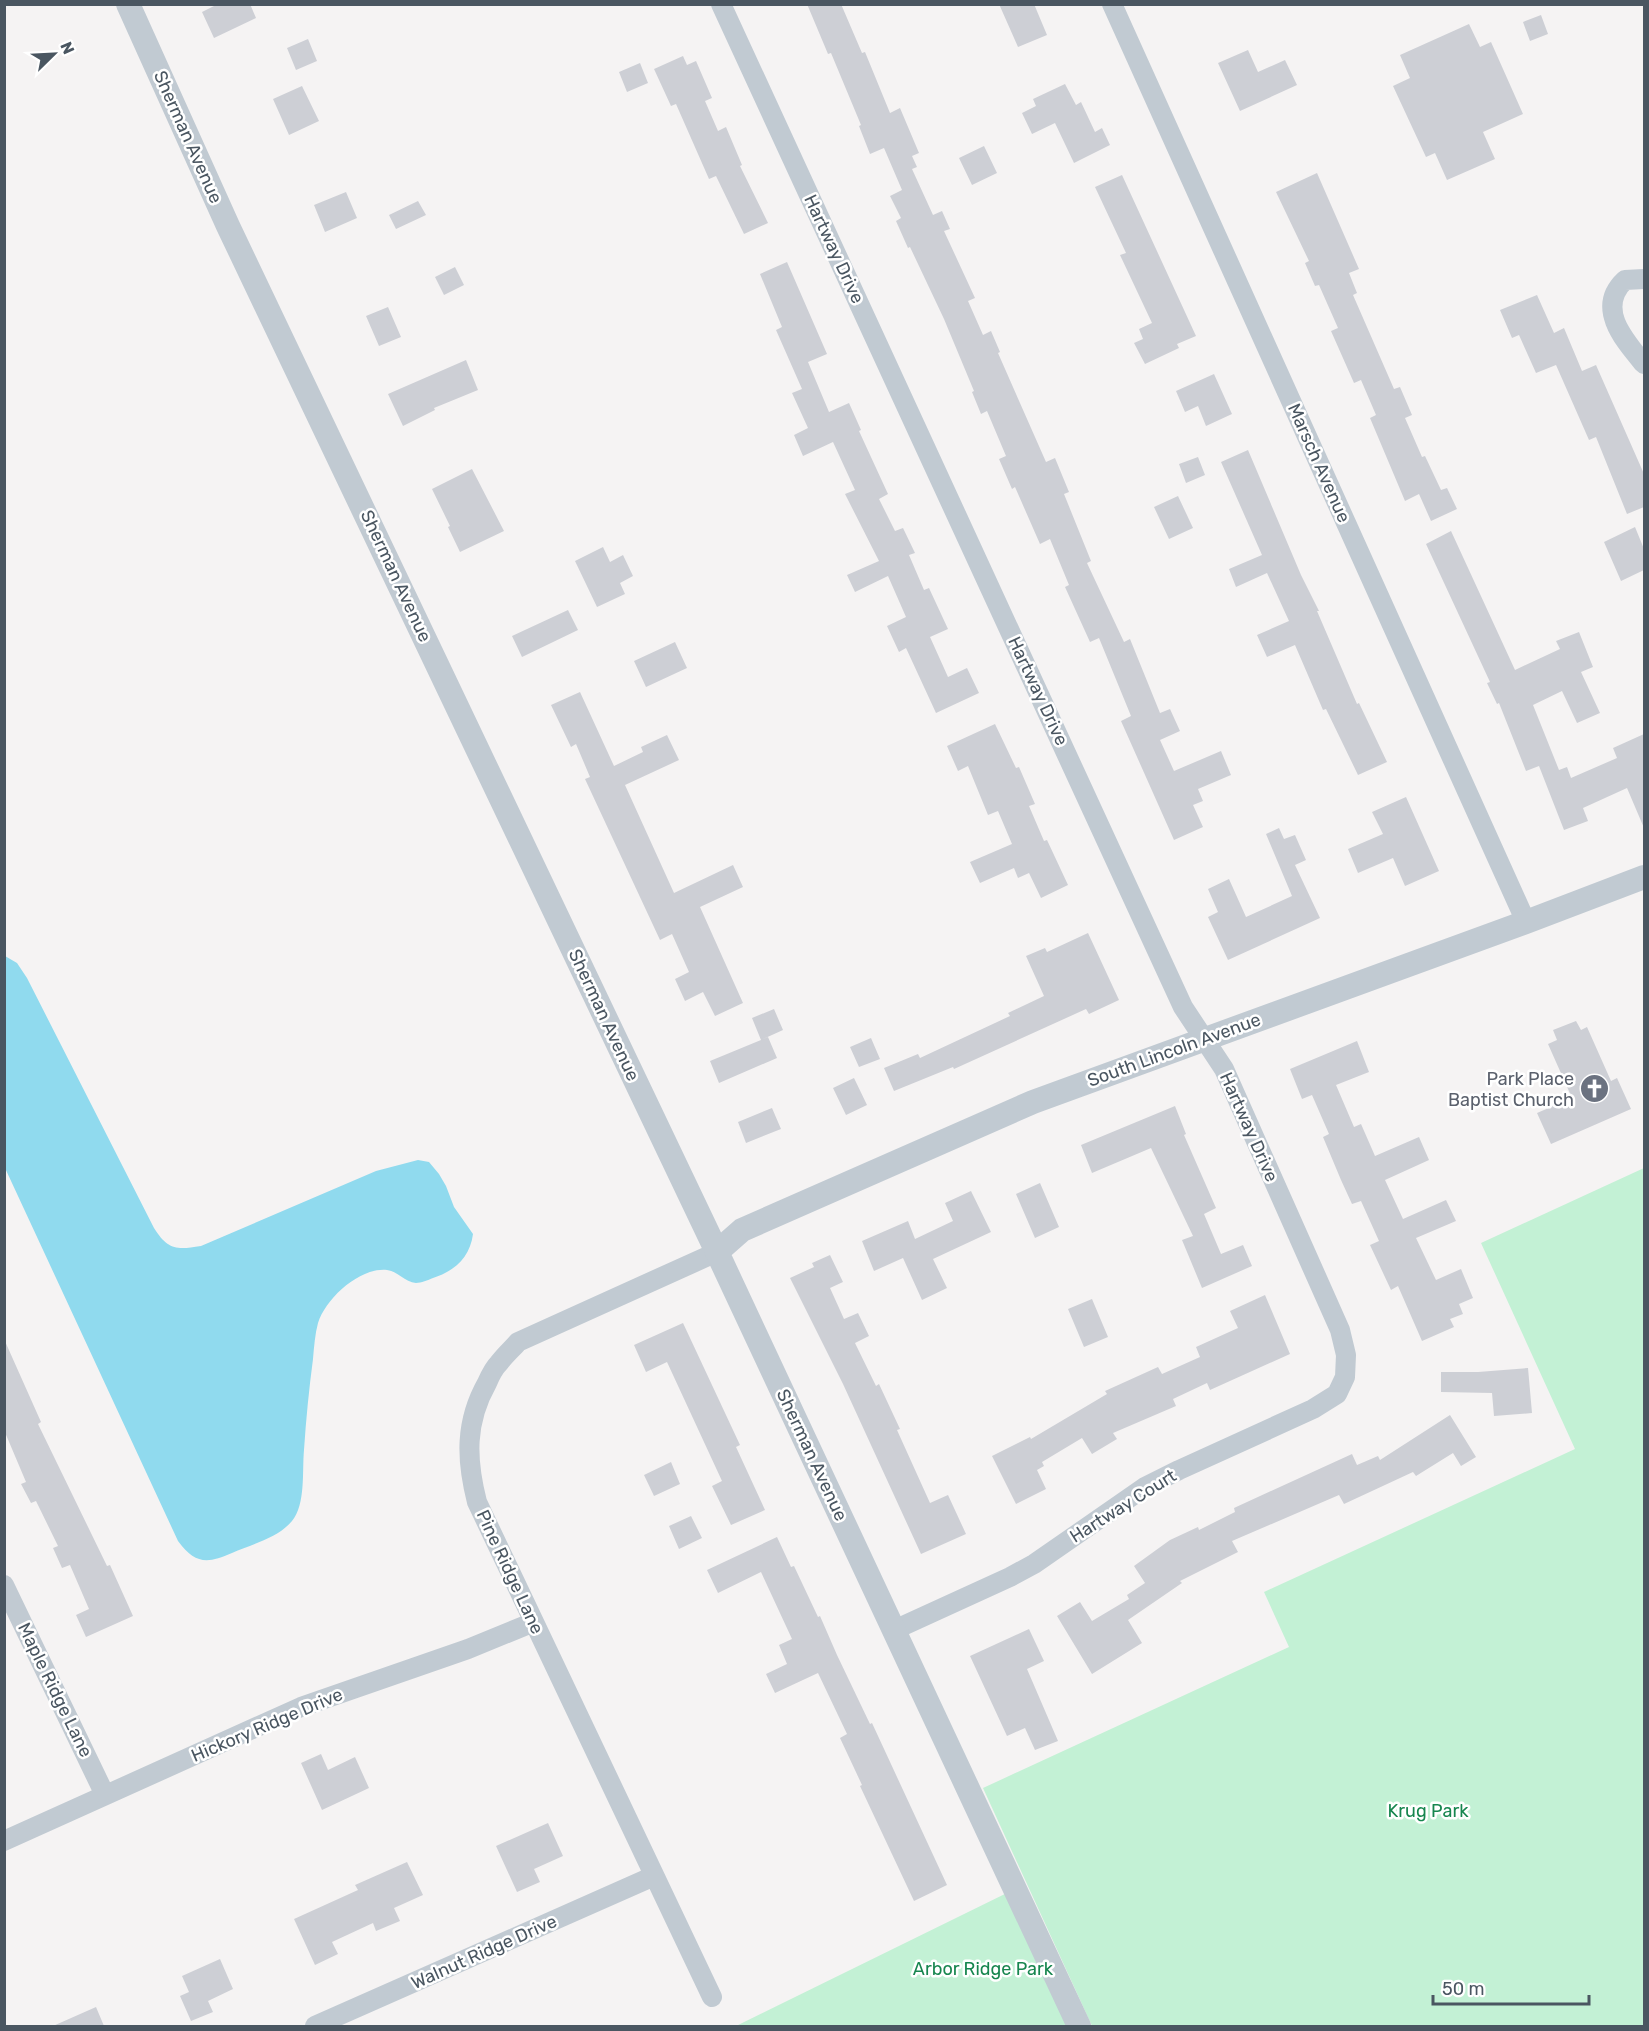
<svg xmlns="http://www.w3.org/2000/svg" width="1649" height="2031" viewBox="0 0 1649 2031" font-family="Rubik,sans-serif">
<rect width="100%" height="100%" fill="#f5f3f3"/>
<path fill="#c3f1d5" d="M1644,1168v858h-552l-109,-238 306,-141 -25,-55 311,-143 -94,-206z
M1015,1889l60,137h-339z"/>
<path fill="#90daee" d="M5,956l12,7 10,15 127,250c14,22 22,22 47,18l175,-75 42,-11 11,2 10,12 7,12 8,21 19,27c-3,23 -18,37 -40,44 -5,2 -12,5 -17,5 -11,-1 -19,-12 -29,-13 -27,-3 -61,28 -69,53 -3,11 -4,24 -5,36 -4,30 -7,60 -9,91 -2,21 2,54 -12,71 -14,17 -40,23 -60,32 -25,11 -37,11 -54,-12l-173,-373z"/>
<path fill="#cdcfd5" d="M218,4h32l6,14 -42,20 -12,-26z
M807,4h34l21,49 3,-1 25,61 10,-5 19,45 -7,3 5,11 -5,2 21,46 9,-4 8,18 -6,2 31,67 -7,3 15,34 8,-4 9,21 -2,1 48,109 9,-4 14,34 -5,2 27,67 -4,2 37,79 6,-3 30,74 10,-4 10,22 -20,9 14,31 47,-20 10,24 -33,14 5,12 -10,4 10,22 -29,13 -53,-119 10,-5 -32,-78 -9,4 -25,-55 4,-2 -19,-46 -10,5 -25,-57 -3,2 -13,-30 7,-3 -19,-45 -6,3 -9,-22 2,-1 -30,-72 -34,-72 -2,1 -12,-27 5,-3 -11,-22 12,-6 -18,-42 -14,6 -11,-28 2,-1 -30,-72 -3,1z
M999,4h35l13,31 -29,12z
M1541,15l7,19 -18,7 -7,-19z
M1469,24l11,23 11,-5 32,72 -40,18 12,27 -48,21 -12,-27 -9,4 -33,-71 17,-8 -10,-23z
M308,39l9,22 -21,9 -9,-22z
M1248,50l10,22 27,-12 12,25 -57,26 -22,-48z
M683,56l4,9 9,-4 16,37 -7,3 13,30 8,-4 16,38 -2,1 28,57 -24,11 -28,-58 -7,3 -33,-75 -5,2 -17,-37z
M640,63l8,20 -21,9 -8,-20z
M1065,84l11,21 5,-3 14,30 7,-4 8,17 -36,18 -19,-40 -23,11 -10,-21 14,-7 -3,-7z
M302,86l17,35 -30,14 -16,-36z
M984,146l13,27 -25,12 -13,-27z
M1317,173l42,96 -10,4 8,20 -4,2 41,94 6,-2 12,28 -7,3 17,39 3,-1 16,34 6,-2 10,21 -26,12 -12,-27 -14,7 -35,-83 6,-3 -15,-35 -7,3 -23,-52 7,-3 -19,-43 -4,1 -10,-23 4,-2 -33,-69z
M1122,175l74,161 -19,8 2,4 -34,16 -11,-21 9,-4 -4,-10 13,-6 -32,-68 6,-2 -31,-66z
M346,192l11,26 -32,14 -11,-27z
M418,201l8,14 -30,14 -7,-14z
M787,262l40,92 -19,8 21,50 20,-9 12,27 -2,1 29,63 -9,5 16,32 8,-3 12,25 -6,2 15,35 5,-2 19,41 -18,8 18,40 19,-9 12,25 -43,20 -30,-65 -7,4 -12,-26 19,-9 -18,-41 -33,16 -8,-17 32,-14 -34,-67 10,-4 -22,-48 -30,14 -9,-21 14,-7 -16,-35 10,-4 -26,-59 6,-3 -22,-53z
M455,267l9,18 -20,10 -9,-18z
M1537,295l17,38 10,-5 18,43 14,-6 48,109v33l-17,7 -31,-77 -7,3 -33,-75 -20,8 -17,-38 -7,3 -12,-28z
M388,307l13,30 -22,9 -13,-30z
M466,360l12,30 -44,18 1,2 -32,16 -15,-32z
M1214,374l18,40 -26,12 -8,-20 -13,6 -9,-21z
M1248,450l53,125 18,36h-2l40,93 2,-1 28,59 -29,13 -32,-66 -3,1 -28,-65 -28,12 -10,-22 32,-14 -22,-48 -31,14 -7,-18 33,-14 -41,-93z
M1198,457l7,18 -19,8 -7,-19z
M472,469l32,62 -44,21 -12,-25 2,-1 -18,-37z
M1178,496l15,32 -24,11 -15,-32z
M1635,527l9,22v21l-23,11 -17,-39z
M1451,531l64,139 45,-21 -4,-8 23,-9 14,35 -12,5 19,41 -23,10 -15,-32 -29,14 26,65 8,-3 4,11 46,-20 -4,-10 31,-14v94l-17,-40 -44,20 5,13 -24,9 -25,-64 -13,5 -27,-68 -2,1 -10,-21 3,-1 -64,-138z
M603,547l7,15 13,-7 10,21 -13,7 5,11 -28,13 -22,-46z
M568,610l10,20 -56,27 -10,-21z
M675,642l12,26 -41,19 -12,-26z
M580,692l34,74 29,-14 -2,-5 26,-12 12,25 -54,25 49,108 59,-28 10,22 -43,20 43,96 -28,13 -12,-24 -18,9 -10,-22 14,-7 -17,-38 -12,6 -75,-161 5,-2 -14,-33 -5,3 -20,-42z
M995,724l21,44 3,-1 16,37 -6,2 15,35 3,-1 21,45 -27,13 -12,-25 -11,5 -4,-10 -34,15 -10,-21 42,-18 -14,-33 -10,4 -20,-49 -10,5 -11,-25z
M1406,797l33,74 -34,15 -12,-28 -35,15 -10,-24 35,-15 -11,-22z
M1279,828l5,11 11,-4 11,25 -11,5 25,53 -92,42 -20,-43 10,-5 -10,-23 21,-10 17,38 46,-21 -26,-62z
M1088,933l31,67 -30,14 -3,-5 -132,60 -1,-2 -59,24 -10,-23 34,-14 2,4 90,-42 -2,-3 36,-17 -18,-40 19,-8 2,4z
M774,1009l9,21 -22,10 -9,-22z
M1576,1021l5,9 6,-3 24,54 6,-3 14,31 -80,35 -14,-31 35,-15 -24,-54 9,-4 -4,-10z
M768,1037l9,21 -58,25 -9,-22z
M871,1038l9,21 -21,8 -9,-20z
M1357,1041l12,31 -33,13 18,42 7,-3 14,32 44,-19 10,23 -44,20 18,39 43,-19 10,21 -40,17 20,42 25,-11 12,29 -14,6 4,10 -13,5 4,8 -32,14 -24,-55 -7,4 -21,-45 9,-4 -18,-40 -9,3 -11,-24 -18,-43 6,-3 -17,-39 -10,4 -12,-30z
M854,1078l13,27 -21,10 -13,-27z
M1175,1106l11,28 -2,1 32,73 -12,6 17,40 22,-9 9,21 -50,22 -20,-48 11,-4 -42,-88 -59,25 -11,-28z
M772,1108l9,21 -35,14 -8,-21z
M1040,1183l19,44 -24,11 -19,-44z
M971,1191l20,41 -58,27 14,29 -25,12 -19,-42 -29,13 -12,-30 46,-20 7,18 38,-18 -8,-18z
M830,1255l13,27 -13,6 14,31 14,-6 11,23 -14,7 21,43 3,-2 21,45 -3,1 33,73 18,-8 18,39 -45,20 -78,-170 -53,-106 24,-11 -2,-4z
M1265,1295l25,59 -80,36 -3,-7 -34,16 3,7 -63,27 4,6 -25,15 -10,-16 -40,24 2,4 -7,4 9,19 -30,15 -24,-48 38,-19 1,2 76,-45 -2,-3 53,-24 4,7 38,-17 -4,-10 42,-19 -8,-17z
M1092,1299l16,38 -24,10 -16,-38z
M683,1323l57,122 -4,2 29,63 -34,15 -19,-39 10,-5 -55,-119 -21,10 -12,-27z
M4,1339l37,83 -3,2 69,142 3,-1 23,51 -47,21 -10,-22 13,-6 -19,-44 -8,3 -9,-20 5,-2 -22,-45 -5,2 -10,-19 5,-2 -22,-52z
M1528,1368l4,45 -38,3 -2,-23 -51,-1v-20h37z
M1450,1415l26,42 -15,9 -8,-13 -37,23 -3,-4 -69,32 -5,-9 -107,46 6,11 -58,29 2,2 -54,37 14,23 -50,31 -35,-58 23,-14 12,19 37,-22 -2,-4 18,-12 -11,-17 36,-26 28,-13 1,3 36,-18 -1,-4 118,-54 5,11 21,-9 2,4z
M671,1462l9,22 -26,12 -10,-21z
M691,1516l11,22 -23,11 -10,-23z
M777,1537l14,30 3,-1 24,51 2,-1 17,39 33,69 2,-1 75,162 -33,16 -54,-115 2,-1 -22,-47 7,-4 -29,-61 -43,20 -9,-19 21,-10 -8,-19 13,-6 -31,-67 -43,21 -11,-23z
M1029,1629l15,32 -17,8 31,72 -23,9 -10,-22 -18,8 -37,-80z
M321,1754l7,16 27,-13 14,31 -47,22 -21,-47z
M548,1823l15,33 -29,13 6,13 -23,10 -21,-46z
M407,1862l16,33 -29,13 6,13 -24,10 -3,-8 -41,19 6,12 -23,11 -21,-46 64,-29 -3,-5z
M220,1959l13,30 -25,12 5,11 -22,9 -11,-25 9,-4 -7,-16z
M96,2007l8,19h-51z"/>
<g fill="none" stroke-linecap="round" stroke-linejoin="round">
<path stroke="#c1cad2" stroke-width="20" d="M721,4l462,1003 41,62 116,261 6,25 -1,22 -8,17 -24,15 -134,61 -34,17 -111,77 -24,13 -116,53
M1112,4l414,918
M1644,279l-19,1c-30,28 0,61 19,84
M4,1585l101,210
M4,1841l297,-134 167,-58 66,-27
M712,1997l-235,-495c-11,-43 -12,-80 10,-119 3,-7 7,-15 12,-20 6,-8 13,-14 19,-21l199,-90
M315,2026l339,-150"/>
<path stroke="#c1cad2" stroke-width="24" d="M128,4l100,222 489,1026 362,774
M717,1252l25,-22 291,-128 493,-180 118,-45"/>
</g>
<defs>
<symbol id="church-disc" viewBox="-11 -11 22 22"><circle r="9.5" fill="#6b7280" stroke="#fff"/><path d="M-1.2-6h2.4v3.5h3.3v2.4h-3.3V6h-2.4V-.1h-3.3v-2.4h3.3Z" fill="#fff"/></symbol>
</defs>
<g fill-rule="evenodd">
<use href="#church-disc" x="1578" y="1072" width="33" height="33"/>
</g>
<g text-anchor="middle" dominant-baseline="central" stroke-width="5" stroke-linejoin="round" paint-order="stroke">
<g font-size="18" fill="#4a5661" stroke="#fff">
<text transform="translate(188 137) rotate(66)">Sherman Avenue</text>
<text transform="translate(834 249) rotate(65)">Hartway Drive</text>
<text transform="translate(1319 463) rotate(66)">Marsch Avenue</text>
<text transform="translate(396 576) rotate(65)">Sherman Avenue</text>
<text transform="translate(1038 691) rotate(65)">Hartway Drive</text>
<text transform="translate(604 1015) rotate(65)">Sherman Avenue</text>
<text transform="translate(1174 1050) rotate(-20)">South Lincoln Avenue</text>
<text transform="translate(1249 1127) rotate(66)">Hartway Drive</text>
<text transform="translate(812 1455) rotate(65)">Sherman Avenue</text>
<text transform="translate(1123 1506) rotate(-32)">Hartway Court</text>
<text transform="translate(510 1572) rotate(65)">Pine Ridge Lane</text>
<text transform="translate(55 1690) rotate(64)">Maple Ridge Lane</text>
<text transform="translate(267 1725) rotate(-23)">Hickory Ridge Drive</text>
<text transform="translate(484 1952) rotate(-24)">Walnut Ridge Drive</text>
</g>
<g font-size="18" fill="#5b616d" stroke="#fff" text-anchor="end">
<text x="1574" y="1079">Park Place<tspan x="1574" dy="21">Baptist Church</tspan></text>
</g>
<g font-size="18" fill="#17864f" stroke="#fff">
<text x="1428" y="1811">Krug Park</text>
<text x="983" y="1969">Arbor Ridge Park</text>
</g>
</g>
<rect width="1649" height="2031" fill="none" stroke="#4a5661" stroke-width="12"/>
<g transform="translate(54 54) rotate(66)" stroke="#ffffff" stroke-width="4.5" paint-order="stroke">
<path d="M0-4.5L10 22L0 15L-10 22Z" fill="#4a5661"/>
<text y="-9" font-size="16" font-weight="bold" text-anchor="middle" fill="#4a5661">N</text>
</g>
<path d="M1433 1995v9h156v-9" fill="none" stroke="#4a5661" stroke-width="3"/>
<text x="1442" y="1995" font-size="18" fill="#4a5661" stroke="#ffffff" stroke-width="4.5" paint-order="stroke">50 m</text>
</svg>
